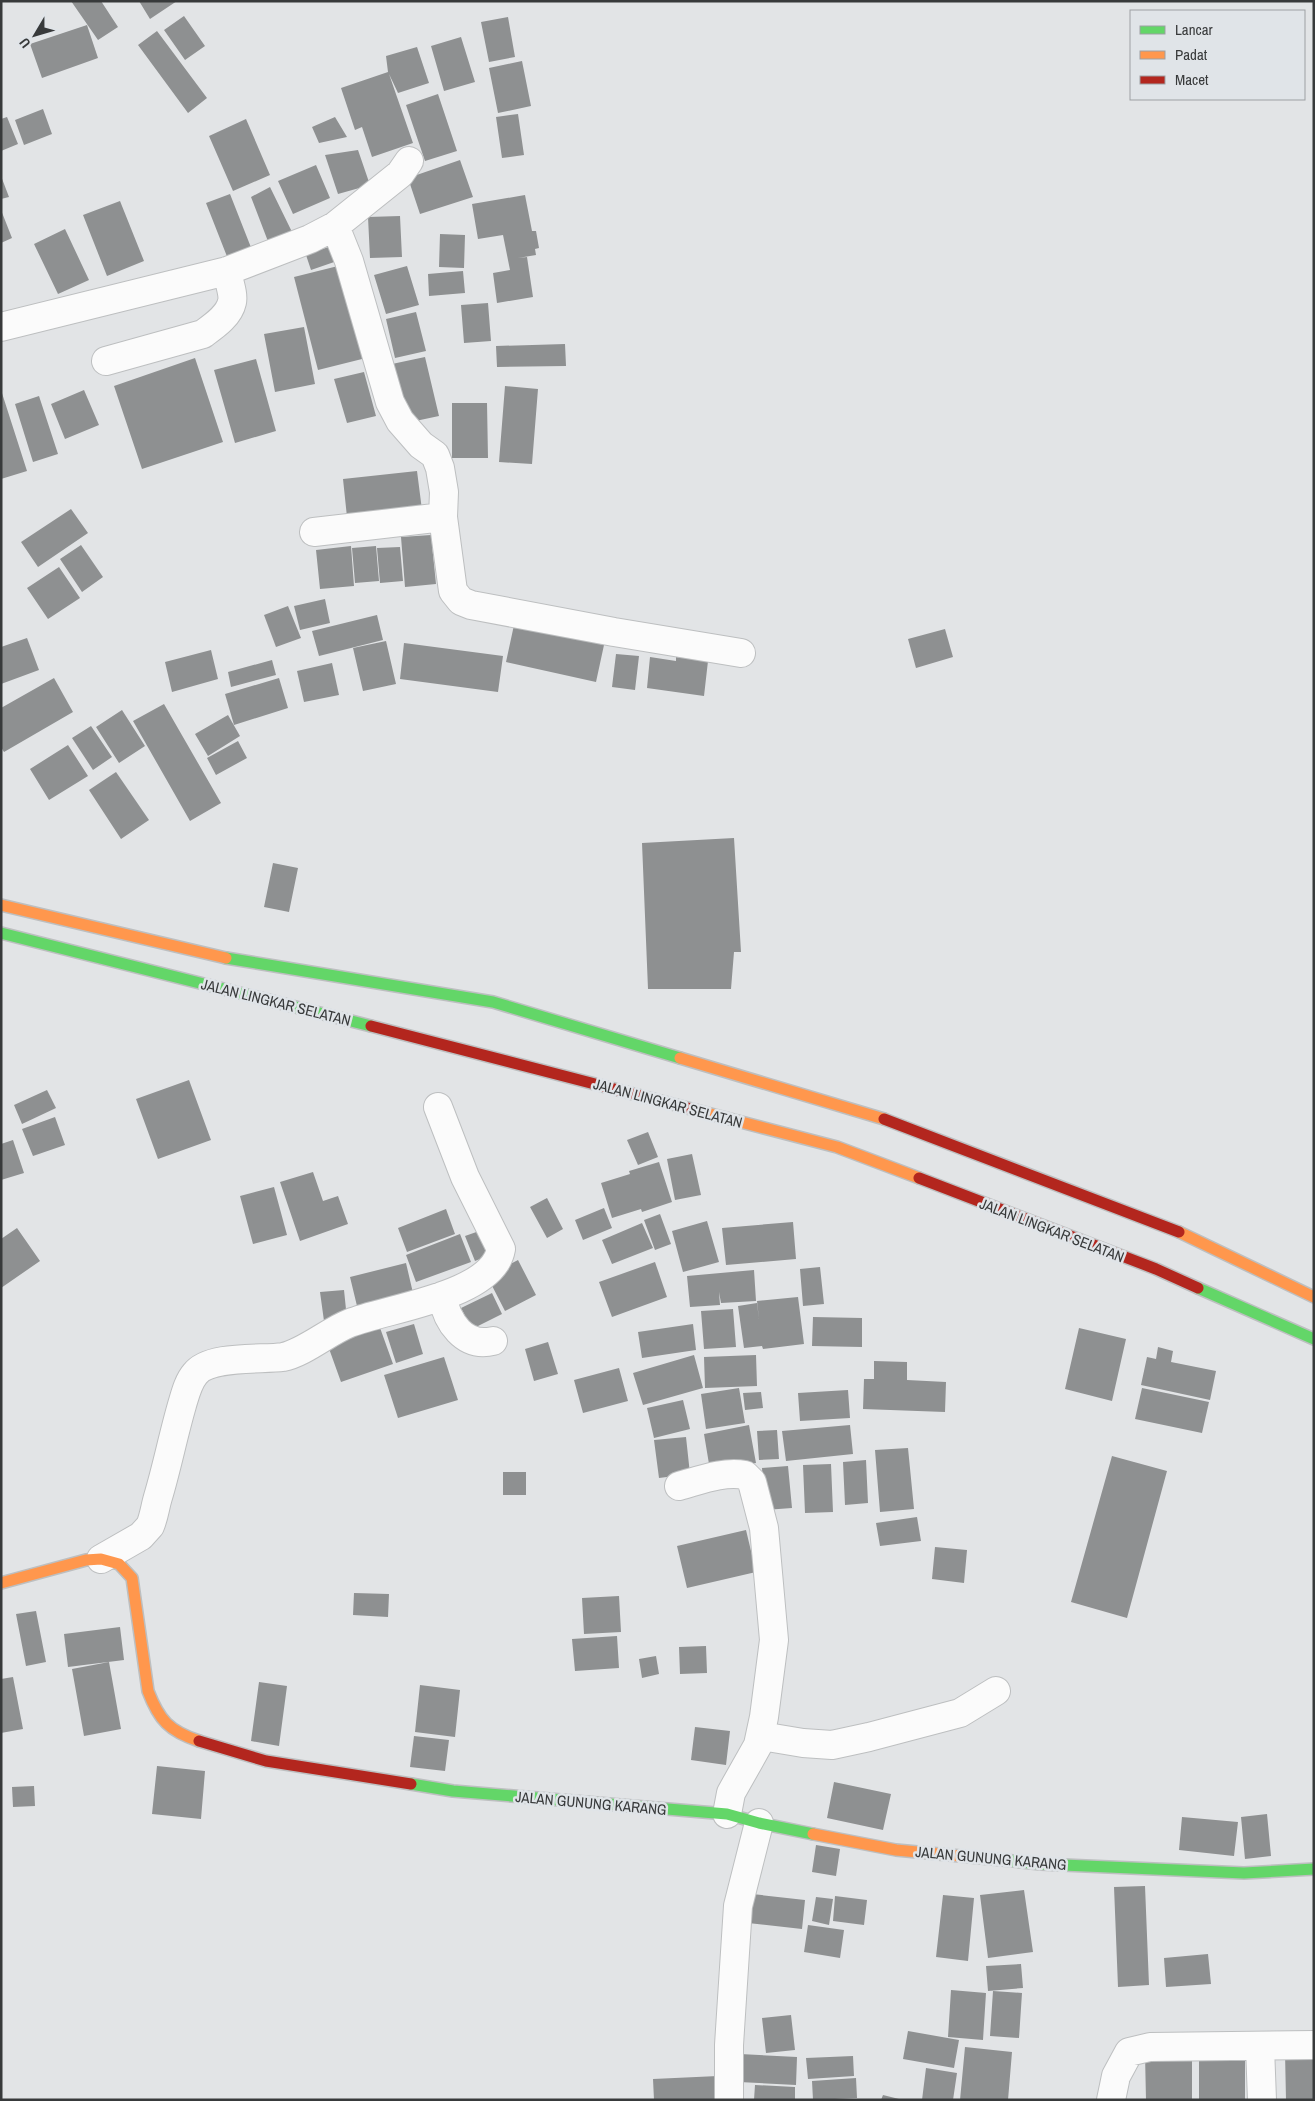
<svg xmlns="http://www.w3.org/2000/svg" width="1315" height="2101" viewBox="0 0 1315 2101" font-family="'Archivo Narrow',sans-serif">
<rect width="100%" height="100%" fill="#e2e4e6"/>
<path fill="#8e9091" d="M71,1h30l17,26 -20,13z
M139,1h38l-27,18z
M184,16l21,30 -20,14 -21,-30z
M508,17l7,40 -26,5 -8,-40z
M87,25l11,33 -56,20 -12,-34z
M157,31l50,67 -19,15 -50,-68z
M461,37l14,45 -31,9 -13,-45z
M417,47l12,36 -31,10 -9,-19 24,69 -41,14 -10,-30 -7,3 -14,-42 47,-16 -2,-16z
M522,61l9,45 -33,7 -9,-45z
M438,94l19,57 -32,10 -19,-56z
M43,109l9,25 -28,11 -9,-25z
M518,114l6,41 -22,3 -6,-41z
M7,117l11,27 -17,7v-32z
M335,117l12,20 -28,6 -7,-16z
M246,119l24,56 -37,16 -24,-55z
M358,150l12,35 -32,9 -13,-39z
M460,160l13,37 -53,17 -12,-36z
M316,165l14,33 -37,16 -15,-33z
M1,176l8,21 -8,2z
M270,187l23,47 -24,10 -18,-47z
M230,194l22,56 -24,9 -22,-56z
M525,195l7,36h4l3,17 -4,1 1,6 -18,3 9,-1 6,40 -36,6 -4,-30 17,-3 -7,-35 -25,4 -6,-35z
M120,201l24,60 -37,15 -24,-61z
M1,210l11,28 -11,5z
M400,216l2,41 -32,1 -2,-41z
M65,229l24,51 -31,14 -24,-50z
M440,234l25,1 -1,33 -25,-1z
M334,245l6,15 -29,10 -5,-15z
M342,265l24,93 -48,12 -24,-93z
M407,266l12,39 -33,9 -12,-39z
M463,271l2,22 -36,3 -1,-22z
M488,303l3,38 -27,2 -3,-38z
M416,312l10,39 -31,7 -9,-39z
M304,327l11,57 -40,8 -11,-58z
M565,344l1,22 -69,1 -1,-21z
M425,357l14,59 -33,7 -14,-59z
M195,358l28,84 -81,27 -28,-83z
M256,359l20,72 -41,12 -21,-73z
M364,372l12,44 -29,7 -13,-44z
M505,386l33,3 -6,75 -33,-2z
M1,390l26,81 -26,8z
M84,390l15,35 -34,14 -14,-35z
M39,396l19,58 -25,8 -18,-58z
M452,403h35l1,55h-36z
M417,471l5,39 -75,7 -4,-38z
M71,509l17,24 -50,34 -17,-25z
M431,535l5,49 -31,3 -4,-50z
M81,545l22,32 -21,15 -22,-33z
M351,546l3,40 -34,3 -4,-39z
M376,546l3,35 -24,2 -3,-35z
M400,547l3,34 -23,2 -3,-35z
M59,567l21,31 -32,21 -21,-31z
M325,599l5,24 -30,7 -6,-24z
M288,606l13,32 -25,9 -12,-32z
M377,615l6,25 -64,16 -7,-25z
M514,625l90,20 -8,37 -90,-20z
M945,629l8,28 -37,11 -8,-29z
M27,638l12,32 -38,14v-37z
M386,641l10,43 -33,7 -10,-43z
M404,643l99,13 -5,36 -98,-13z
M211,650l7,29 -46,13 -7,-30z
M616,654l23,2 -4,34 -23,-3z
M650,657l26,4v-4l32,4 -4,35 -57,-8z
M272,660l4,15 -45,12 -3,-15z
M332,663l7,32 -35,7 -7,-31z
M54,678l19,34 -69,40 -3,-5v-39z
M279,678l9,30 -54,17 -9,-31z
M164,704l57,99 -31,18 -57,-100z
M122,710l23,36 -26,17 -23,-36z
M228,715l12,21 -32,20 -13,-22z
M91,726l21,31 -19,13 -21,-32z
M238,741l9,17 -31,17 -9,-17z
M68,745l20,31 -39,24 -19,-31z
M116,772l33,48 -28,19 -32,-49z
M734,838l7,114h-7l-3,37h-83l-6,-146z
M273,863l25,5 -9,44 -25,-5z
M189,1080l22,60 -53,19 -22,-60z
M47,1090l9,18 -34,16 -8,-19z
M55,1117l10,28 -32,11 -11,-27z
M648,1132l10,25 -20,8 -11,-25z
M13,1140l11,33 -23,7v-36z
M692,1154l9,41 -26,5 -8,-41z
M659,1162l13,40 -30,10 -1,-3 -29,9 -11,-35 29,-9 -1,-3z
M313,1172l10,29 15,-5 10,28 -48,17 -20,-59z
M274,1187l13,48 -34,9 -13,-48z
M547,1198l16,31 -16,9 -17,-31z
M604,1208l8,20 -29,12 -8,-20z
M446,1209l9,25 -48,18 -9,-24z
M660,1214l11,30 -16,6 -11,-30z
M707,1221l12,41 -36,10 -11,-41z
M793,1222l3,37 -70,6 -4,-37z
M642,1223l11,25 -41,16 -10,-24z
M17,1228l23,33 -39,27v-49z
M485,1229l10,24 -20,8 -10,-25z
M460,1234l11,28 -55,20 -10,-27z
M518,1260l18,35 -31,16 -18,-35z
M655,1262l12,35 -55,20 -13,-35z
M406,1263l7,30 -56,13 -7,-29z
M820,1267l4,37 -21,2 -3,-37z
M754,1270l2,31 -35,2 -2,-11 1,13 -30,2 -3,-31z
M344,1290l3,29 -23,2 -4,-29z
M492,1293l10,21 -30,15 -11,-21z
M798,1297l6,47 -41,5 -1,-3 -18,2 -6,-42 19,-3 2,16 -2,-18z
M733,1309l3,38 -32,2 -3,-38z
M813,1317l49,1v29l-50,-1z
M414,1324l9,30 -27,9 -10,-31z
M693,1324l3,26 -54,8 -4,-26z
M379,1325l14,39 -52,18 -14,-39z
M1079,1328l47,11 -14,62 -47,-12z
M548,1342l10,32 -24,7 -9,-32z
M1158,1347l15,4 -2,11 45,9 -6,29 -69,-15 6,-28 9,2z
M694,1355l9,33 -60,17 -10,-32z
M756,1355l1,31 -52,2 -1,-31z
M444,1357l14,43 -60,18 -14,-43z
M874,1361l33,1v18l39,2 -1,30 -82,-3 1,-30h10z
M619,1368l9,33 -45,12 -9,-33z
M739,1388l6,35 -39,6 -5,-35z
M1142,1388l67,14 -7,31 -67,-14z
M848,1390l2,28 -50,3 -2,-28z
M761,1392l2,16 -18,2 -2,-17z
M683,1400l7,29 -36,9 -7,-30z
M749,1425l7,38 -28,5 -19,-4 -5,-30z
M850,1425l3,29 -67,7 -4,-30z
M777,1430l2,29 -20,1 -2,-29z
M686,1437l4,37 -31,4 -5,-38z
M908,1448l6,61 -34,3 -5,-62z
M1112,1456l55,15 -40,147 -56,-16z
M866,1460l2,43 -23,2 -2,-43z
M831,1464l2,48 -28,1 -2,-48z
M788,1466l4,42 -27,2 -3,-42z
M503,1472h23v23h-23z
M917,1517l4,24 -41,5 -4,-23z
M746,1530l10,42 -69,16 -10,-42z
M935,1547l32,3 -3,33 -32,-4z
M354,1593l35,1 -1,23 -35,-2z
M619,1596l2,36 -37,2 -2,-36z
M36,1611l10,51 -20,4 -10,-52z
M120,1627l4,33 -56,7 -4,-33z
M617,1636l2,32 -44,3 -3,-32z
M706,1646l1,27 -27,1 -1,-27z
M656,1656l3,18 -17,4 -3,-19z
M109,1662l12,67 -37,7 -12,-67z
M13,1677l10,52 -22,4v-54z
M259,1682l28,4 -8,60 -28,-5z
M420,1685l40,5 -5,47 -40,-5z
M695,1727l35,4 -4,34 -35,-5z
M414,1736l35,4 -4,31 -35,-4z
M157,1766l48,5 -4,48 -49,-5z
M834,1782l57,12 -8,36 -56,-12z
M34,1786l1,20 -22,1 -1,-20z
M1267,1814l4,42 -26,3 -4,-42z
M1182,1817l56,5 -4,34 -55,-6z
M816,1845l24,4 -4,27 -24,-4z
M1145,1886l4,99 -31,2 -4,-100z
M1024,1890l9,62 -45,6 -8,-63z
M743,1893l62,7 -3,29 -63,-7z
M943,1895l31,3 -6,63 -32,-4z
M835,1896l32,4 -3,25 -31,-4z
M816,1897l17,2 -4,26 -17,-4z
M808,1925l36,5 -4,28 -36,-6z
M1208,1954l3,30 -45,3 -2,-29z
M1021,1964l2,24 -35,3 -2,-25z
M951,1990l35,3 -3,47 -35,-3z
M993,1991l29,2 -3,45 -29,-2z
M791,2015l4,35 -29,3 -4,-35z
M908,2031l51,9 -5,28 -51,-9z
M965,2047l47,5 -4,48h-48z
M1285,2052h29v48h-28z
M740,2054l57,3 -1,28 -57,-3z
M1145,2054l47,1v45h-46z
M1199,2054l46,1v45h-46z
M853,2056l1,20 -46,3 -2,-21z
M926,2068l31,5 -4,27h-31z
M718,2076l1,24h-65l-1,-21z
M856,2078l1,20 -44,2 -1,-19z
M755,2085l40,2v13h-41z
M883,2095l16,4v1h-18z"/>
<g fill="none" stroke-linecap="round" stroke-linejoin="round">
<defs>
<path id="street" d="M335,226l65,-52 9,-13
M1,327l226,-56 83,-32 25,-13 14,35 41,141 10,19 21,24 14,10 5,13 4,24 -1,25 10,74 8,10 10,4 143,27 127,21
M106,361l97,-27c11,-8 26,-18 29,-32 2,-8 -4,-23 -5,-31
M314,532l129,-15
M442,1296c5,26 22,52 51,45
M679,1486c22,-6 44,-15 66,-11l7,7 12,46 10,112 -10,77 -6,28 -27,48 -4,21
M101,1559l40,-23 9,-10c4,-9 5,-19 8,-29 9,-30 15,-61 24,-92 3,-10 6,-23 13,-31 14,-19 66,-14 88,-17 21,-4 46,-26 67,-34 38,-15 143,-27 151,-74l-36,-72 -27,-70
M761,1736l42,7 29,2 37,-8 91,-24 36,-22
M1260,2047l2,53
M729,2100v-55l9,-139 21,-83
M1111,2100l5,-24 13,-24 21,-5 164,-2"/>
<path id="fast" d="M1,933l370,93
M226,958l267,44 187,56
M1198,1288l116,51
M411,1784l42,7 274,23 32,9 54,11
M1003,1860l38,4 203,9 70,-4"/>
<path id="slow" d="M1,905l225,53
M680,1058l204,61
M699,1111l138,36 82,31
M1179,1232l135,65
M1,1583l85,-23 15,-1 18,5 13,14 16,113c11,29 21,40 51,50
M813,1834l83,16 107,10"/>
<path id="jam" d="M371,1026l328,85
M884,1119l295,113
M919,1178l237,91 42,19
M199,1741l67,20 145,23"/>
</defs>
<use href="#street" stroke="#bdbfc0" stroke-width="30"/>
<use href="#fast" stroke="#bdbfc0" stroke-width="14"/>
<use href="#slow" stroke="#bdbfc0" stroke-width="14"/>
<use href="#jam" stroke="#bdbfc0" stroke-width="14"/>
<use href="#street" stroke="#fbfbfb" stroke-width="28"/>
<use href="#fast" stroke="#63d668" stroke-width="11"/>
<use href="#slow" stroke="#ff974d" stroke-width="11"/>
<use href="#jam" stroke="#b3261e" stroke-width="11"/>
</g>
<g text-anchor="middle" dominant-baseline="central" stroke-width="5" stroke-linejoin="round" paint-order="stroke">
<g font-size="15" fill="#383a3b" stroke="#e0e4e8">
<text transform="translate(276 1002) rotate(14)">JALAN LINGKAR SELATAN</text>
<text transform="translate(668 1103) rotate(15)">JALAN LINGKAR SELATAN</text>
<text transform="translate(1052 1230) rotate(21)">JALAN LINGKAR SELATAN</text>
<text transform="translate(591 1803) rotate(5)">JALAN GUNUNG KARANG</text>
<text transform="translate(991 1858) rotate(5)">JALAN GUNUNG KARANG</text>
</g>
</g>
<rect width="1315" height="2101" fill="none" stroke="#383a3b" stroke-width="5"/>
<rect x="1130" y="10" width="175" height="90" fill="#e0e4e8" stroke="#9da0a3"/>
<rect x="1140" y="26" width="25" height="8" fill="#63d668" stroke="#9da0a3"/>
<text x="1175" y="35" font-size="15" fill="#383a3b">Lancar</text>
<rect x="1140" y="51" width="25" height="8" fill="#ff974d" stroke="#9da0a3"/>
<text x="1175" y="60" font-size="15" fill="#383a3b">Padat</text>
<rect x="1140" y="76" width="25" height="8" fill="#b3261e" stroke="#9da0a3"/>
<text x="1175" y="85" font-size="15" fill="#383a3b">Macet</text>
<g transform="translate(35 35) rotate(232)" stroke="#e0e4e8" stroke-width="4" paint-order="stroke">
<path d="M0-4L9 19L0 12L-9 19Z" fill="#383a3b"/>
<text y="-8" font-size="14" font-weight="bold" text-anchor="middle" fill="#383a3b">U</text>
</g>
</svg>
